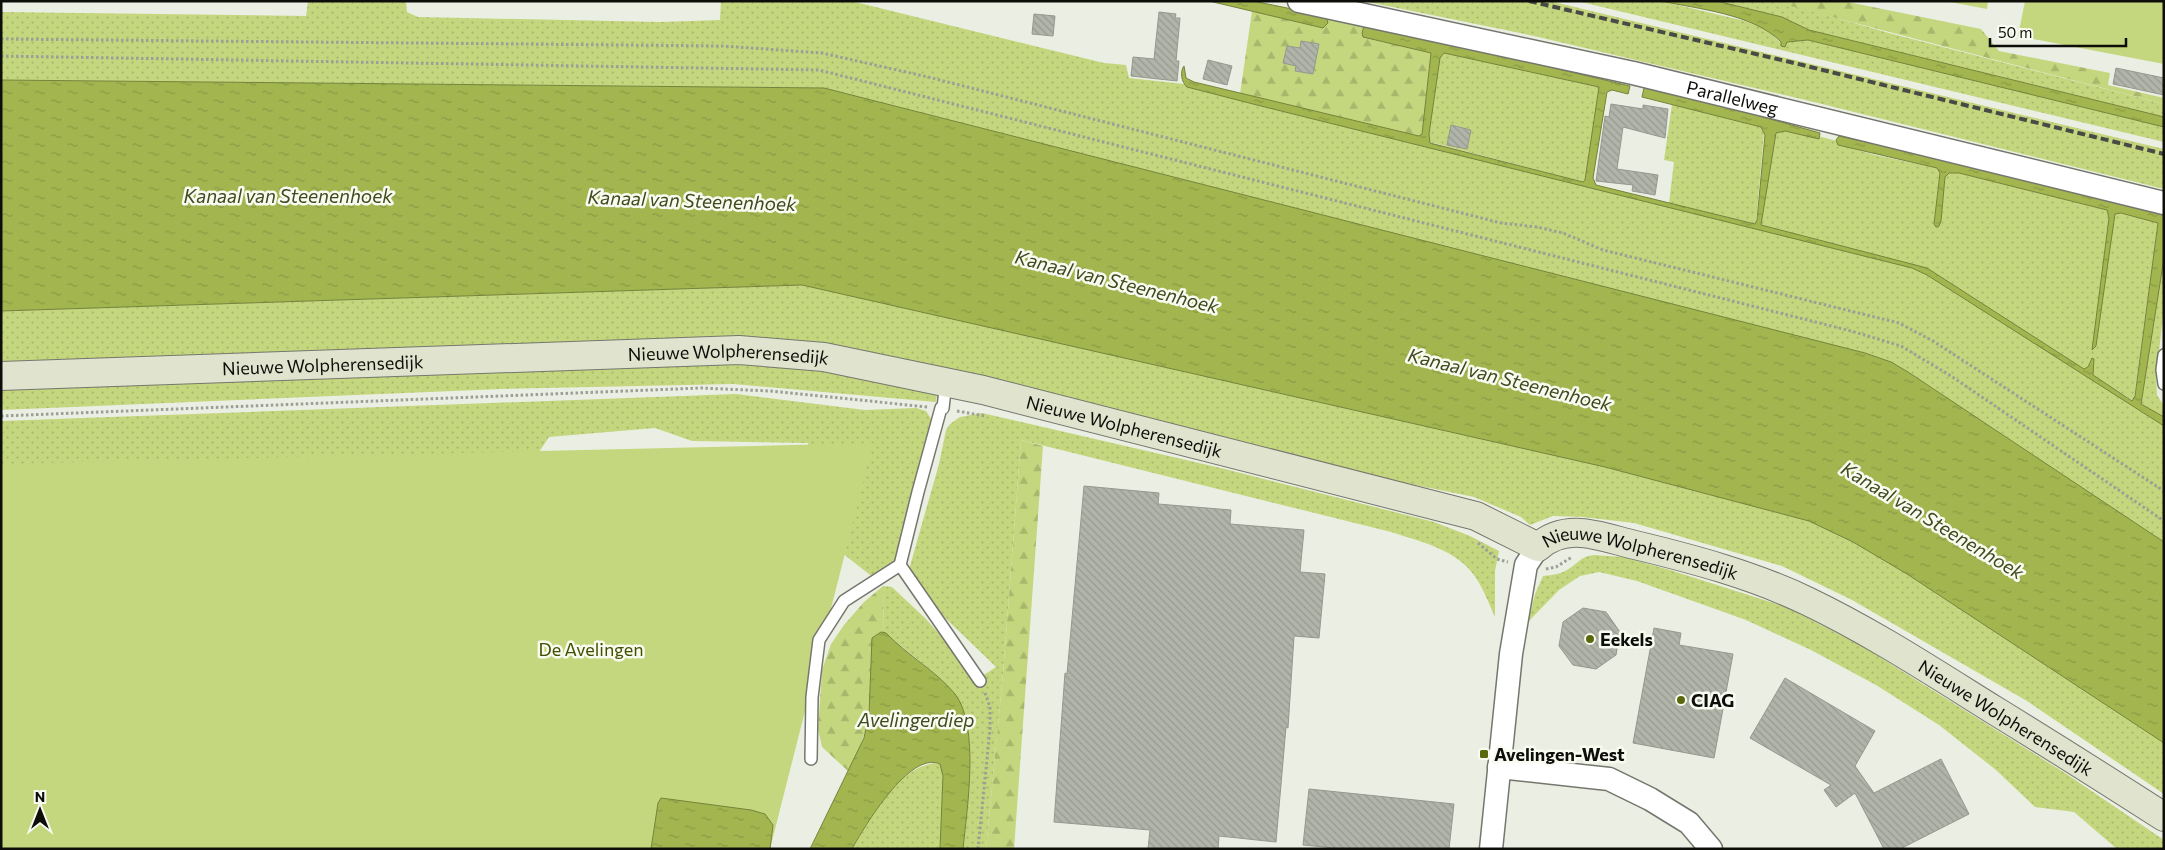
<svg xmlns="http://www.w3.org/2000/svg" width="2165" height="850" viewBox="0 0 2165 850" font-family="Commissioner,sans-serif">
<defs>
<pattern id="grass-dots" width="8" height="8" patternUnits="userSpaceOnUse" patternTransform="scale(1.25)"><rect width="8" height="8" fill="#c5d77e"/><path d="M2 2h.1M6 6h.1" fill="none" stroke="#a8b76c" stroke-width="1.8" stroke-linecap="round"/></pattern>
<pattern id="forest-firs" width="22" height="20" patternUnits="userSpaceOnUse" patternTransform="scale(1.25)"><rect width="22" height="20" fill="#c5d77e"/><path d="M5 1l3.5 6h-7zM16 11l3.5 6h-7z" fill="#a8b76c"/></pattern>
<pattern id="water-ripples" width="26" height="14" patternUnits="userSpaceOnUse" patternTransform="scale(1.25)"><rect width="26" height="14" fill="#a2b54f"/><path d="M2 4q2-2 4 0t4 0M15 11q2-2 4 0t4 0" fill="none" stroke="#8a9a44"/></pattern>
<pattern id="building-back-hatch" width="6" height="6" patternUnits="userSpaceOnUse" patternTransform="scale(1.25)"><rect width="6" height="6" fill="#b1b4a9"/><path d="M-1 5l2 2M0 0l6 6M5-1l2 2" fill="none" stroke="#979a90"/></pattern>
</defs>
<rect width="100%" height="100%" fill="#ebeee3"/>
<path fill="url(#grass-dots)" d="M308,1h98l1,11 11,5 243,5 59,-2 1,-19h130l253,62 22,2 3,13 55,6 73,21 655,163 15,7 237,151v116l-256,-170 -17,-10 -26,-9 -1041,-265 -823,-8v-68l305,4z
M1363,1h187l614,148v40l-342,-85 -288,-68z
M1577,1h84l84,20 22,9 18,17 1,-5 22,-2 356,87v15z
M1717,1h54l20,4 98,28 275,71v13l-355,-87 -12,-4 -3,-4 -39,-12z
M1444,53l155,34 1,4 -15,89 -2,2 -153,-40 -1,-8 11,-76z
M1672,104l89,23 3,5 -8,92 -87,-21 5,-41 -10,-2z
M1771,124l66,17v3l38,11 62,13 3,5 -5,53 6,-5 4,-44 4,-4h10l148,37 2,8 -16,132 22,-136 6,-1 37,10 -24,176 -2,1 -37,-23 -3,-4 2,-10 -4,-3 -2,7 -4,2 -157,-101 -168,-43z
M2164,258v50l-8,69 1,18 7,11v11l-23,-13z
M802,285l803,182 204,54 44,21 54,32 257,169v51l-137,-93 -175,-101 -70,-34 -148,-43 -51,-6 -30,-1 -23,9 -9,-8 -47,-20 -93,-19 -503,-119 -877,10v-58z
M772,358l165,35 -1,9 -203,-18 -232,5 -500,21v-27z
M736,394l129,16 51,-2 10,3 7,11 -31,127 -13,20 -15,9 -55,-43 -11,-92 -116,-2 -37,-13 -106,9 -14,21 -534,39v-76z
M982,413l243,56 209,53 36,14 29,15 -4,20v46c-6,-13 -11,-27 -19,-39 -19,-29 -55,-36 -85,-46l-370,-92 -18,234 -17,175h-23c4,-39 16,-118 -5,-150 -13,-20 -55,-51 -74,-66l-1,-47 9,1 33,31 54,60 17,-11 -90,-87 33,-116 7,-34 4,-6 10,-7z
M1594,555l29,2 47,13 116,37 76,39 203,127 99,67v9h-47l-43,-37 -39,-5 -39,-37 -57,-45 -63,-40 -65,-35 -65,-30 -109,-39 -38,-9 -19,4 -21,14 -31,32 7,-28 8,-18c10,-1 19,-2 27,-8 11,-7 10,-11 24,-13z
M935,763l5,1 3,12 -3,73h-88c18,-31 44,-81 83,-86z"/>
<path fill="url(#forest-firs)" d="M1771,1h72l138,28 18,22 111,22 -2,12 56,13v6z
M1252,11l71,17 3,-12 41,9 -4,12 68,16 -9,82 -3,1 -179,-42z
M1021,440l22,6 -29,403h-28l17,-175z
M883,586l1,47 -3,-1 -9,25 -4,66 -11,33 -9,15 -26,-24 -4,-18 4,-59 9,-26 13,-19 20,-23z"/>
<path fill="#c5d77e" d="M1945,1h43l-1,8z
M2025,1h139v63l-146,-28z
M873,443l-103,406h-769v-385z"/>
<path fill="url(#water-ripples)" stroke="#75833a" fill-rule="evenodd" d="M1209,1h44l73,15 2,7 -5,5z
M1661,1h56l65,16 27,13 355,87v10l-356,-87 -21,2 -2,5 -4,-1v-4c-27,-28 -83,-33 -120,-41z
M1364,26l76,15 190,45 -2,8 -16,-4 -5,2 -14,86 3,7 159,39 2,-4 8,-85 -4,-8 -119,-30 2,-9 59,12 117,33 -1,6 -34,-8 -9,2 -15,92 166,43 157,101 4,-2 4,-9 2,1 -1,16 39,26 3,-5 23,-173 -37,-10 -6,1 -19,132 -4,4 17,-132 -2,-8 -148,-37h-10l-4,4 -4,44 -2,5 -3,1 -2,-3 6,-51 -3,-5 -99,-23 -2,-5 3,-4 72,16 253,63v43l-23,146 23,13v9l-237,-151 -15,-7 -655,-163 -70,-18c-6,-5 -7,-16 -3,-21l2,12 8,4 225,54 3,-2 9,-81 -68,-16 -1,-4zM1444,53l155,34 -14,93 -2,2 -153,-39 -1,-9 11,-76z
M1,80l823,8 1041,265 26,9 17,10 256,170v201l-257,-169 -54,-32 -44,-21 -204,-54 -803,-182 -801,26z
M881,632l5,1c21,22 50,38 69,61 25,32 12,115 8,155h-23l3,-73 -3,-12c-30,-14 -76,63 -88,85h-42l54,-111 5,-24 3,-76z
M661,798l90,12 14,4 8,11 -3,24h-119l7,-46z"/>
<path fill="url(#building-back-hatch)" stroke="#96988f" d="M1159,12l17,2 -1,4h5l-4,43h3l-2,20 -46,-5 2,-19 21,2z
M1034,14l21,2 -2,20 -21,-2z
M1301,41l18,3 -6,30 -18,-3 1,-5 -13,-3 4,-17 13,2z
M1208,60l24,6 -5,19 -24,-6z
M2116,68l48,10v17l-51,-11z
M1611,104l32,5v-4l25,4 -3,29 -42,-11 -6,42 41,6 -3,20 -23,-4 1,-6 -37,-4 9,-65 4,1z
M1451,125l20,5 -4,19 -20,-4z
M1084,486l75,7 -1,11 73,6 -1,14 74,6 -4,42 25,2 -6,64 -25,-2 -6,92 -2,-1 -10,115 -57,-6 -1,13h-70l2,-19 -96,-8 11,-149 2,1z
M1583,608l23,4 14,20 -4,23 -20,14 -23,-4 -14,-19 4,-24z
M1654,628l27,5 -2,12 54,9 -19,104 -81,-15z
M1785,678l90,53 -20,35 19,27 67,-34 28,55 -69,35h-16l-29,-56 -19,14 -12,-17 7,-5 -81,-47z
M1309,789l145,15 -5,45h-104l-42,-4z"/>
<g fill="none" stroke-linecap="round" stroke-linejoin="round">
<defs>
<path id="lane" d="M2164,355l-2,15 2,14
M900,565l80,116
M811,759l1,-62 7,-57 25,-39 56,-36 18,-73 23,-84h2l3,-26"/>
<g id="street">
<path id="s1" d="M1299,1l334,72 531,130"/>
<path d="M1499,767l110,12 41,20 39,24 22,26"/>
<path d="M1491,849l20,-195 15,-89 12,-18"/>
</g>
<g id="secondary">
<path id="s2" d="M1,376l738,-26 85,7 159,33 493,126 62,31c29,-26 63,-10 97,-2 58,14 118,30 172,56 65,31 126,71 187,109 57,35 114,71 170,107"/>
</g>
</defs>
<use href="#lane" stroke="#75776e" stroke-width="14"/>
<use href="#street" stroke="#75776e" stroke-width="25"/>
<use href="#secondary" stroke="#75776e" stroke-width="30"/>
<path stroke="#9c9f96" stroke-width="3" stroke-dasharray="2.5 2.5" stroke-linecap="butt" d="M1,39l722,7 99,7 106,24 573,146 36,4 26,6 40,17 296,73 34,18 231,150
M1,56l818,14 1032,261 50,15 50,30 213,145
M957,411l28,5
M1,416l700,-28 69,3 158,16
M1478,543l19,16 11,3
M1546,569l10,-2 16,-10
M978,849l12,-120v-22l-5,-14"/>
<use href="#lane" stroke="#fff" stroke-width="11"/>
<use href="#street" stroke="#fff" stroke-width="22"/>
<use href="#secondary" stroke="#e0e4ce" stroke-width="28"/>
<path stroke="#494a45" stroke-width="4" stroke-dasharray="8 4" stroke-linecap="butt" d="M1529,1l261,61 374,92"/>
</g>
<g fill="#5a670d" stroke="#f8fbf0" stroke-width="2">
<circle cx="1590" cy="639" r="5"/>
<circle cx="1681" cy="700" r="5"/>
<rect x="1479" y="749" width="10" height="10" rx="2.5"/>
</g>
<g text-anchor="middle" dominant-baseline="central" stroke-width="5" stroke-linejoin="round" paint-order="stroke">
<g font-size="18" fill="#0d0e0a" stroke="#f8fbf0">
<text stroke="none"><textPath href="#s1" startOffset="444">Parallelweg</textPath></text>
<text stroke="none"><textPath href="#s2" startOffset="728">Nieuwe Wolpherensedijk</textPath></text>
<text stroke="none"><textPath href="#s2" startOffset="322">Nieuwe Wolpherensedijk</textPath></text>
<text stroke="none"><textPath href="#s2" startOffset="1132">Nieuwe Wolpherensedijk</textPath></text>
<text stroke="none"><textPath href="#s2" startOffset="1672">Nieuwe Wolpherensedijk</textPath></text>
<text stroke="none"><textPath href="#s2" startOffset="2078">Nieuwe Wolpherensedijk</textPath></text>
</g>
<g font-size="18" font-weight="bold" fill="#0d0e0a" stroke="#f8fbf0" text-anchor="start">
<text x="1600" y="639">Eekels</text>
<text x="1691" y="700">CIAG</text>
<text x="1494" y="754">Avelingen-West</text>
</g>
<g font-size="18" fill="#444f00" stroke="#f8fbf0">
<text x="591" y="649">De Avelingen</text>
</g>
<g font-size="19" font-style="italic" fill="#41491f" stroke="#f8fbf0">
<text x="288" y="195">Kanaal van Steenenhoek</text>
<text transform="translate(692 200) rotate(2)">Kanaal van Steenenhoek</text>
<text transform="translate(1117 281) rotate(14)">Kanaal van Steenenhoek</text>
<text transform="translate(1510 379) rotate(14)">Kanaal van Steenenhoek</text>
<text transform="translate(1933 520) rotate(31)">Kanaal van Steenenhoek</text>
<text x="916" y="719">Avelingerdiep</text>
</g>
</g>
<rect width="2165" height="850" fill="none" stroke="#0d0e0a" stroke-width="5"/>
<g transform="translate(40 810)" stroke="#f8fbf0" stroke-width="4" paint-order="stroke">
<path d="M0-4L9 19L0 12L-9 19Z" fill="#0d0e0a"/>
<text y="-8" font-size="14" font-weight="bold" text-anchor="middle" fill="#0d0e0a">N</text>
</g>
<path d="M1990 38v8h136v-8" fill="none" stroke="#0d0e0a" stroke-width="2.5"/>
<text x="1998" y="38" font-size="15" fill="#0d0e0a" stroke="#f8fbf0" stroke-width="4" paint-order="stroke">50 m</text>
</svg>
